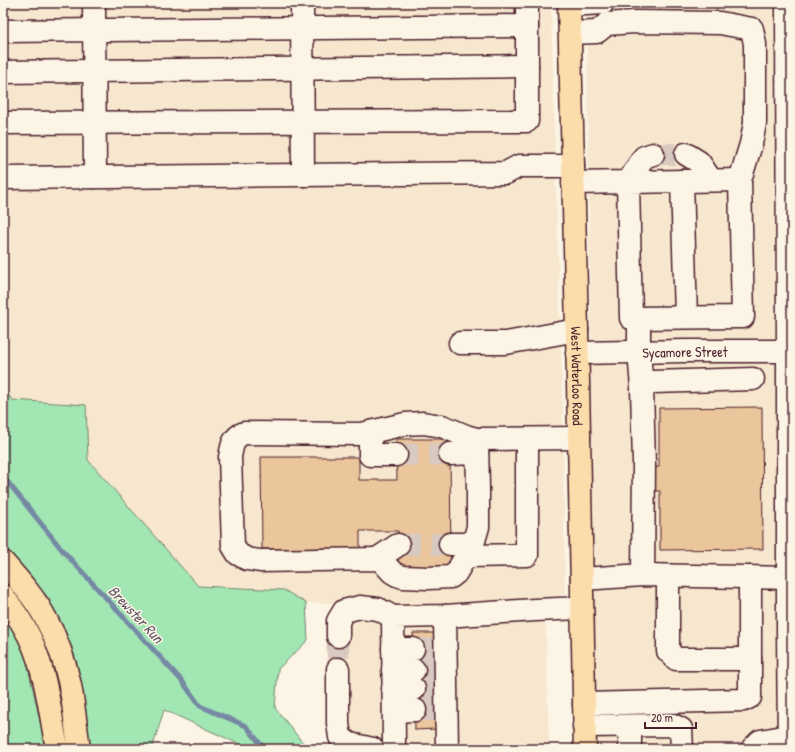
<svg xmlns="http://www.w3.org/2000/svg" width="795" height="752" viewBox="0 0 795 752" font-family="'Patrick Hand',sans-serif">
<rect width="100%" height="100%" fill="#fcf5e5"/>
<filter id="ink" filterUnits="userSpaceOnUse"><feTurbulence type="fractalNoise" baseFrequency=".025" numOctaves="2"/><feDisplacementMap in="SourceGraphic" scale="8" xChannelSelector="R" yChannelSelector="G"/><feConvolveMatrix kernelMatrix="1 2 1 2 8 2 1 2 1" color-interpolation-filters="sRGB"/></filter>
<g filter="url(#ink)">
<path fill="#f7e7cf" d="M3,3h548l5,191 7,218 2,182 -20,5 4,150h-207l-10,-4 -7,-111 13,-31h-32l-22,-13 -86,-3 -110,-127 -2,-55 -74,-5 -9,-14z
M586,3h199l-1,342 -193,1z
M788,351l4,398h-207l-8,-396z"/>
<path fill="#a2e7b3" stroke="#76836f" d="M3,386l9,14 74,5 2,55 110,126 86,4 22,13 2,37 -30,29 -3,39 32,40 -1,1h-56l-86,-39 -12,39h-66l-36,-149 -47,-54z
M3,610l21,40 19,84 2,15h-42z"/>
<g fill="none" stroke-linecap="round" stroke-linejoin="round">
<path stroke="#7689a4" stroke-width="5" d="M3,476l60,75 119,130 18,25 46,20 17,21 3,2"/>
</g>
<path fill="#ebc59b" stroke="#4a1f2b" d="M762,407l1,142 -103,1v-59h-25v-24h24v-59z
M396,439h54l1,133h-53v-41h-38v17l-98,1 -1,-92h98v23h38z
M413,633h21l2,96 -21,1z"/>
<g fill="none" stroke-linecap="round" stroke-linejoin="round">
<path stroke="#d8cac0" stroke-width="22" stroke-dasharray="22 11" stroke-linecap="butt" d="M653,154h33
M396,455l54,-1
M398,545l52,-1
M338,636v33
M413,649h22
M414,670l21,-1
M414,689h21
M415,710h21"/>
<defs>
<g id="minor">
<path d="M94,3l1,174"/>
<path d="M302,3l1,172"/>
<path d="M787,3l1,348v278l1,120"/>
<path d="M569,5l34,-2"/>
<path d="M3,31l524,-5"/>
<path d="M570,33l27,-1 10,-8 27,-2 86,1 32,6 3,15v79l-4,21 -11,36"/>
<path d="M3,72l524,-6"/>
<path d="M3,123l524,-2v-118"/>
<path d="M686,154l13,8 12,18"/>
<path d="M3,178l503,-5 13,-7h54"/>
<path d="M682,181l4,136"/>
<path d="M573,183c56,-1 111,-2 167,-3l3,137 -112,1 -3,-136 16,-25 9,-3"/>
<path d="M639,318v34l3,36"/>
<path d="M460,343h46l71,-13"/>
<path id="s1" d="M577,353l108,-2h107"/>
<path d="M370,432v23h26"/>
<path d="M477,439l1,50v38l-5,17 -17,29 -5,4 -23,1 -25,-1 -6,-2 -5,-3 -10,-11 -5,-2 -117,2 -13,-2 -9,-5 -5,-8 -3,-89c2,-11 3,-20 14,-24l118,1 43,-10 18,-1 19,3 24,10 11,3 102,-1"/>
<path d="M450,454l27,-1"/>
<path d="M450,544h23"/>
<path d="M466,556l61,-1v-116"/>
<path d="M377,559l21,-14"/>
<path d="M643,575l1,-111 -2,-76 11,-6 100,-3"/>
<path d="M668,576v75l8,8h74"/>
<path d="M582,579l61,-4 145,3"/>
<path d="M445,616l2,133"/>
<path d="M338,636v-15l6,-10 16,-4 18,2 15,8"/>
<path d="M393,649h20"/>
<path d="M338,669v54l2,14 10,7 23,5"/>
<path d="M393,670h21"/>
<path d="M393,689h21"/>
<path d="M584,704l160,-4 6,-3v-120"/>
<path d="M394,711l21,-1"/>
<path d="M584,726l89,-1 8,4 1,20"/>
<path d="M630,726v23"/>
<path d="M394,743l-1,-126 52,-1 90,-6 47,-2"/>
<path d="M752,749l8,-8 29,-5"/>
</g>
<g id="major">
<path id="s2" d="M569,3l8,327 8,419"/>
</g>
<path id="highway" d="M3,562c16,18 32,36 43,57 11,20 19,43 24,66 4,21 6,43 9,64
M3,596c10,13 20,27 27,42 16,34 20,74 27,111"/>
</defs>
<use href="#minor" stroke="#4a1f2b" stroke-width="25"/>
<use href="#major" stroke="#4a1f2b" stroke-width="25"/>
<use href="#highway" stroke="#4a1f2b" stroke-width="25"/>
<use href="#minor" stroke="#fcf5e5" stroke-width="22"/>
<use href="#major" stroke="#fbddab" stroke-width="22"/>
<use href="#highway" stroke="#fbddab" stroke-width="22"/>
</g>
</g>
<g text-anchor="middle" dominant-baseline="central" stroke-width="3" stroke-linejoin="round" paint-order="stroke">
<g font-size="14" fill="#4a1f2b" stroke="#fcf5e5">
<text stroke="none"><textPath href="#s1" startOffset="108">Sycamore Street</textPath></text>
<text stroke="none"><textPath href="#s2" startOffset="373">West Waterloo Road</textPath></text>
</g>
<g font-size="15" font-style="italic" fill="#605468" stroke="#fcf5e5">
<text transform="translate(136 614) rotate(47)">Brewster Run</text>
</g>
</g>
<rect width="795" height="752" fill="none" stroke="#fcf5e5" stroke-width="16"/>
<rect x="8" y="8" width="779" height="736" fill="none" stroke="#4a1f2b" stroke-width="1.5" filter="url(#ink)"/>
<path d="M645 722v6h51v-6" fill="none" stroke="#4a1f2b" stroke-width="2"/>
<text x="651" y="722" font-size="12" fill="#4a1f2b" stroke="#fcf5e5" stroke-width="3" paint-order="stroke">20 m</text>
</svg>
